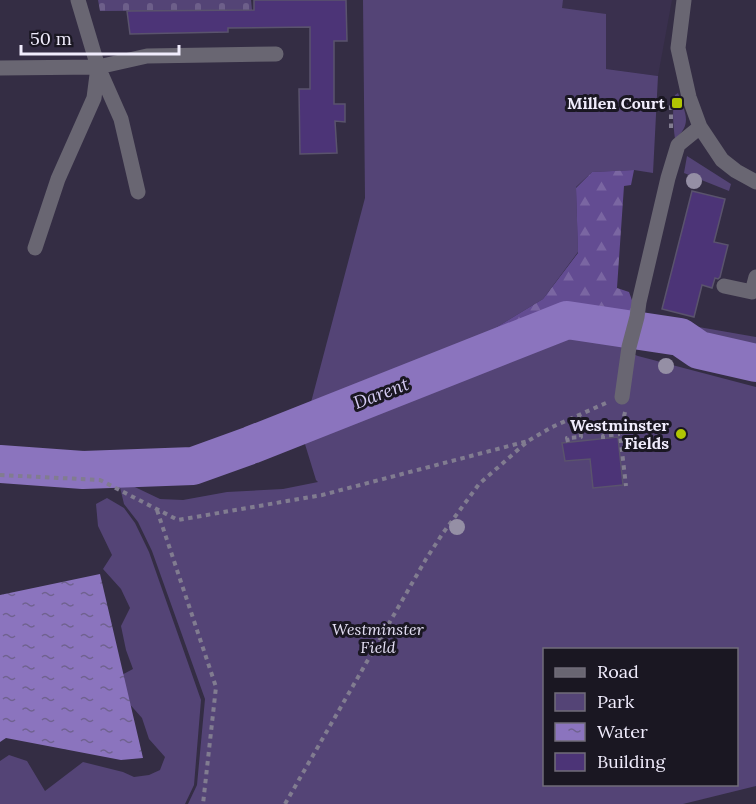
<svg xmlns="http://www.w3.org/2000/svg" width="756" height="804" viewBox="0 0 756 804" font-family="Lora,serif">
<defs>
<pattern id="forest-firs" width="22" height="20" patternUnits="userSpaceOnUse" patternTransform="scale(1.5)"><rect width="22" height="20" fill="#634c92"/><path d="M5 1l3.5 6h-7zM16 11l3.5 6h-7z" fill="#7a66a2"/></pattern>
<pattern id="cemetery-stones" width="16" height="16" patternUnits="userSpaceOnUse" patternTransform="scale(1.5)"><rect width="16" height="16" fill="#544476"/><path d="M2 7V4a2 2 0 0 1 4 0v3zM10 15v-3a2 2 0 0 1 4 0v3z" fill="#6d5f8a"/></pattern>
<pattern id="water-ripples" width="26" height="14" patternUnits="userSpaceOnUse" patternTransform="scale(1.5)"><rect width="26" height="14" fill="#8b74be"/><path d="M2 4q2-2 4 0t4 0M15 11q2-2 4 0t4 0" fill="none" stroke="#706290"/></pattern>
</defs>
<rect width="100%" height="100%" fill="#342d44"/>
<path fill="#3a304e" d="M563,0h109l-14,76 -52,-7 -45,-61z"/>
<path fill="#544476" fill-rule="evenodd" d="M363,0h200l-1,8 44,6v55l52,7 -5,97 -19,-3 -42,2 -16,15 2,65 -35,47 -87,53 -147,58 56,-212z
M678,93c7,19 15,31 -3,46 -2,-14 -3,-30 0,-44z
M687,156l44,28 -2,7 -45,-18z
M647,318l109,19v7l-4,7h-9l-14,-7 -14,1 -13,-1 -24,-13h-18l-15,-4z
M568,330l58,3 -4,17 16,6 118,31v399l-73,18h-495l9,-19 8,-86 -53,-148 -14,-29 -14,-18 -6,-25 42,20 23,1 44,-8 56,-3 35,-7 -2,-2 -12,-39 -1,-14zM544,650h192v134h-192z
M107,498l17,10 11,15 14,29 52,148 -7,85 -9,19h-185v-43l9,-6 18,6 18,30 38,-29 40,10 11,5 15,-2 11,-5 5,-13 -16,-18 -7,-21 -16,-18 -10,-22 17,-9 -7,-19 -5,-24 9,-18 -9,-19 -18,-20 9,-14 -14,-29 -2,-22z"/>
<path fill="url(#forest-firs)" d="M634,170l-3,15 -7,1 -7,102 12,4 4,11 -2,14 -37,-7 -138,42 87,-53 35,-46 -2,-65 16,-16z"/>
<path fill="url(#cemetery-stones)" d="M98,0h153l1,10 -152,1z"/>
<path fill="url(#water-ripples)" d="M100,574l43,184 -22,2 -115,-22 -6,4v-147z"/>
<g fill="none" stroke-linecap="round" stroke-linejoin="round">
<path stroke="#8b74be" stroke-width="38" d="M0,464l83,6 110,-4 58,-21 316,-125 113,17 19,13 57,13"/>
</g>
<path fill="#4c3477" stroke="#5a536d" stroke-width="1.5" d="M254,0h92l1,41h-13v63h11v18l-10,-1 2,32 -37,1 -1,-65h11v-62l-82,1v4l-98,2 -3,-23 127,-1z
M692,191l33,8 -11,43 14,3 -8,32 -2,2 -3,-1 -3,10 -10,-3 -8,32 -32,-8z
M618,437l5,48 -30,3 -3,-29 -25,2 -3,-18z"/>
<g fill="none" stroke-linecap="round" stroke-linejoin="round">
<path stroke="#817c90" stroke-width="4" stroke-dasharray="4.5 4.5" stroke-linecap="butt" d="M671,128v-26
M625,412l-5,22 6,52
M603,439v-3l17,-2
M568,442l-1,-4 14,-1 -2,-22
M0,475l100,5 78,40 144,-25 206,-54
M157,510l59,177 -13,117
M285,804l141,-245 17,-26 36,-49 49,-43 24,-14 54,-24"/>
<path stroke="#696672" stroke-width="15" d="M78,0l20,67 49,-11 129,-2
M684,0l-6,48 11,49 11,30 22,33 14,11 20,11
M98,67l23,52 17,73
M0,68l98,-1
M35,248l23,-69 36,-81 4,-31
M724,286l28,6 4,-15
M622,397l7,-50 8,-30 2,-15 29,-124 10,-33 22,-18"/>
</g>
<g fill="#958fa5">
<circle cx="694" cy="181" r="8"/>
<circle cx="666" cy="366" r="8"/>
<circle cx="457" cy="527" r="8"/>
</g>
<g fill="#b0c503" stroke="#1a1722" stroke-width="2">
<rect x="671" y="97" width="12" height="12" rx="3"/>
<circle cx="681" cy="434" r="6"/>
</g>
<g text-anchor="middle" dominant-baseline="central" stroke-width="6" stroke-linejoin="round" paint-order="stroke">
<g font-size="16" font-weight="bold" fill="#f0ecfc" stroke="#1a1722" text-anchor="end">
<text x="665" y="103">Millen Court</text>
<text x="669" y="425">Westminster<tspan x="669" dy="18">Fields</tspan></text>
</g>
<g font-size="16" font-style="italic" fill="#e5e0f5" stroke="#1a1722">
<text x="378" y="629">Westminster<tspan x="378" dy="18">Field</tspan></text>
</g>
<g font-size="18" font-style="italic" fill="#d5cbf3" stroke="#1a1722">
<text transform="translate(381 393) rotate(-21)">Darent</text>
</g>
</g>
<rect x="543" y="648" width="195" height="138" fill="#1a1722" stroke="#706c79" stroke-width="1.5"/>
<rect x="555" y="668" width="30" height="9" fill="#696672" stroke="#706c79" stroke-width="1.5"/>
<text x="597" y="678" font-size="18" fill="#f0ecfc">Road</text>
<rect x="555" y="693" width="30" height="18" fill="#544476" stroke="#706c79" stroke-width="1.5"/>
<text x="597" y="708" font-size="18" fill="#f0ecfc">Park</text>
<rect x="555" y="723" width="30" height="18" fill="url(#water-ripples)" stroke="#706c79" stroke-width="1.5"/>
<text x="597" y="738" font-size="18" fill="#f0ecfc">Water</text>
<rect x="555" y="753" width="30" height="18" fill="#4c3477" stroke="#706c79" stroke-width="1.5"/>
<text x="597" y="768" font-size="18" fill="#f0ecfc">Building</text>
<path d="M21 45v9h158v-9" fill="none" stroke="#f0ecfc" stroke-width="3"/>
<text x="30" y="45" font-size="18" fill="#f0ecfc" stroke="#1a1722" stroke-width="4.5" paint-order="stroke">50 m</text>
</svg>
